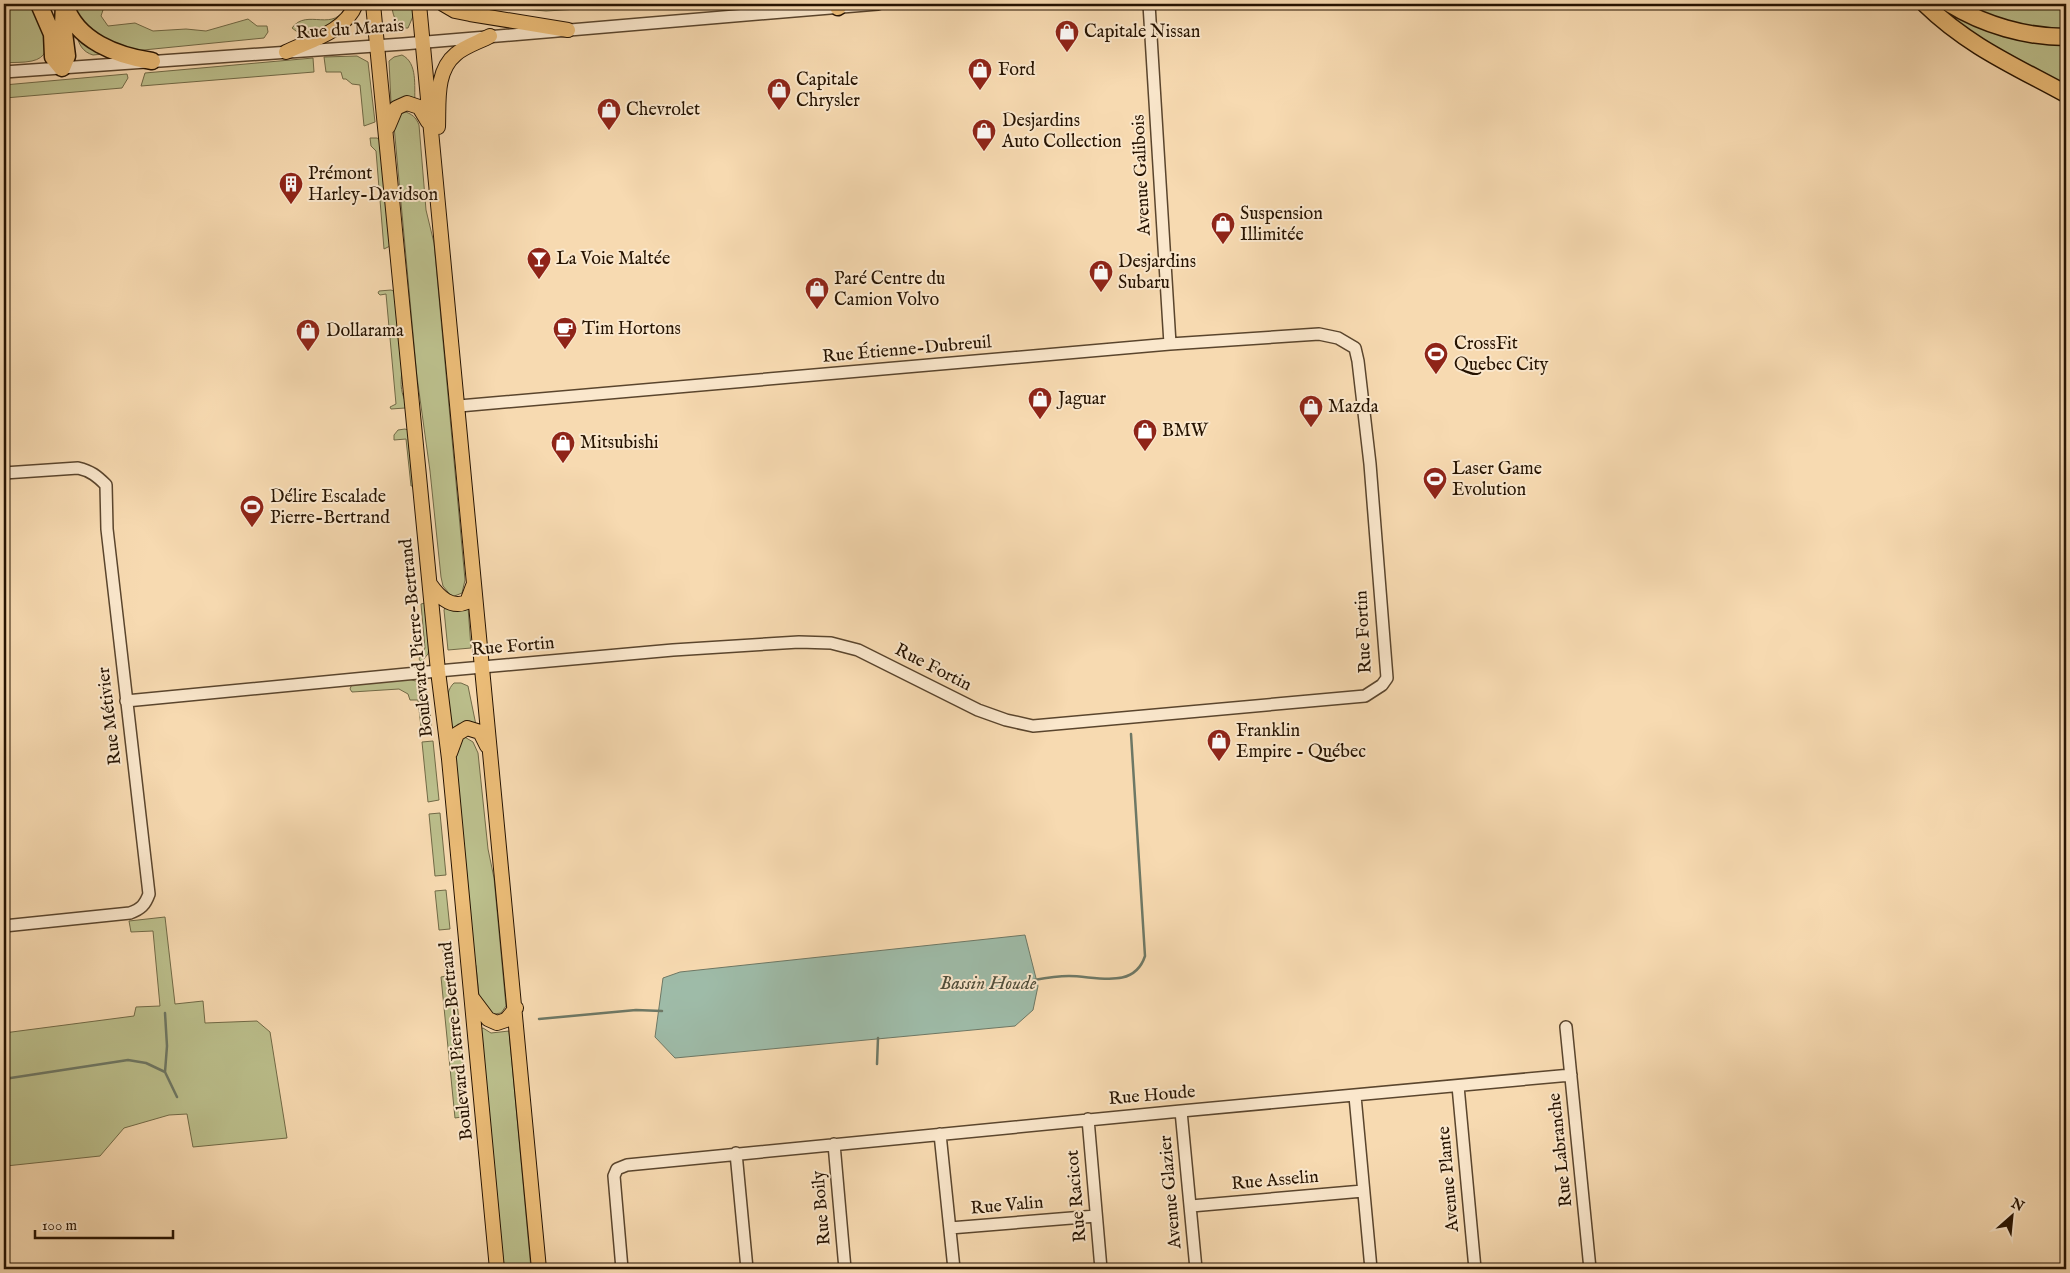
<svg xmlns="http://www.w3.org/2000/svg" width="2070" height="1273" viewBox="0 0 2070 1273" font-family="'IM FELL English',serif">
<rect width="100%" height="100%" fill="#f7dab1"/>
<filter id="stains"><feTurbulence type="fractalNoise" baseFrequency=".004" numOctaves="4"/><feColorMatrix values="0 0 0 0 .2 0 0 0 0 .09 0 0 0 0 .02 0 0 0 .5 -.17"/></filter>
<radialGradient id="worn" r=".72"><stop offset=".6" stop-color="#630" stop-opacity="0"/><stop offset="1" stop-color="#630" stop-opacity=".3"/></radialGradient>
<path fill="#bcc08d" stroke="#716a47" d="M4,4h31c7,16 25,51 -3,57 -9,2 -19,1 -28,2z
M76,4h29l-4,12 7,10 27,-3 18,8 33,-2 20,2 42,-12 9,7h10l1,6 -4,6 -171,17c-21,-6 -17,-33 -17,-51z
M347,4h7l-15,21 -39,9 -8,-6c15,-21 43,7 55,-24z
M392,4h21l1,10 -6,14h-6c-7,-7 -10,-14 -10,-24z
M460,4h201l-115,7z
M1960,4h106v28l-46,-6z
M1944,7l122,38v42l-77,-42 -49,-34z
M402,55c16,8 12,31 13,47 -9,-5 -15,-4 -24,1l-2,-42 5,-4z
M357,56l11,6 7,60 -11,4 -4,-41 -8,-1 -6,-5h-3l-2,-7h-15l-2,-15z
M313,58l1,14 -173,14 4,-13z
M127,74l1,4 -6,10 -117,10 -1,-13z
M403,111c9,3 13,6 16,14l7,85 8,33 31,337 -3,13 -10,4 -9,-11 -2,-9 -11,-106 -13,-94 -23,-251 4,-11z
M370,138h7l5,3 8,105 -6,3 -8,-98 -5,-5z
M391,290l5,2c2,22 6,45 6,67 1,20 -5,26 5,46l-2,3 -14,1 -1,-2 6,-3 -10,-110 -6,1 -2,-2 1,-2z
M405,429l3,1 6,56h-3l-5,-47 -12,1v-5l4,-5z
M425,603l4,45 -1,6 -7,8 -2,-3 6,-11 -4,-44z
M468,607l3,41 -23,2 -4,-40 1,-2 7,2z
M407,679c26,3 22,26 24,47l-10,1 -3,-27h-8l-2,-6 -9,-5 -47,3 -2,-3 2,-5z
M454,683h7l7,3 9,44 -11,-5 -8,-1 -7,6c-2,-14 -9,-36 3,-47z
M463,736l10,6 5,11 10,96 6,29 12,128 -5,7 -7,1 -8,-2 -6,-6 -4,-40 -5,-14 -17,-199z
M433,741l6,59 -11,2 -6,-60z
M440,813l6,62 -11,1 -6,-62z
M446,890l4,39 -11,1 -4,-39z
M165,917l10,87 28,-3 2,22 52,-2 13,11 17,106 -94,9 -6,-33 -18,1 -45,13 -24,28 -94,10 -2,-18v-115l130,-17 2,-9 24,-1 -7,-75 -22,1 -2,-11z
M452,949l16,167 -13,2 -14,-141 5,-1 -3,-26z
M483,1028l8,5 18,-2 22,238h-28l-23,-240z"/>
<path fill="#9ebba8" stroke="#6e7865" d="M1025,935l13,51 -5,24 -18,16 -340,32 -20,-21 8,-59 17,-6z"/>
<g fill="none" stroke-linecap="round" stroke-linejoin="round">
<path stroke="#6e7865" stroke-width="2.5" d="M1034,980c11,-2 23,-4 35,-4 27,0 65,14 76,-20l-14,-222
M165,1013l2,33 -2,26
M539,1019l97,-9 26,1
M877,1064l1,-26
M4,1079l124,-19 18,3 19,9 12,25"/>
<defs>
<path id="minor" d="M1149,4l21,340
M4,72l399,-28 475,-40
M4,473l74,-5c13,3 19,8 28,17l1,44 42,365c-4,11 -8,15 -19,19l-126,13
M126,701l312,-30 235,-21 126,-8 32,1 27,7 120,60 28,10 27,6 332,-30 17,-11 5,-7 -17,-214 -12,-103 -3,-13 -17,-10 -19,-4 -149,10 -711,62
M1566,1027l24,242
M1458,1086l17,183
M1355,1096l16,173
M1181,1111l15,158
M1088,1119l13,150
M940,1134l14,135
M834,1144l11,125
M736,1153l11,116
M1191,1206l172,-15
M950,1228l146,-12
M622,1269l-8,-93 3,-7 10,-4 554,-54 390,-36"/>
<path id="major" d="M373,4l65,667 11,88 48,510
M419,4l120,1265
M443,4l12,7 15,3 98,16
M286,52c25,-12 59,-20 70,-48
M388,127l8,-19 11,-5 12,4 9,15
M438,127c1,-24 -3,-56 18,-73 9,-8 23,-12 34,-18
M430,584c9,13 21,25 37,18l6,-16
M450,753l7,-19 10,-6 13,4 7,14
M473,999l15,20 9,4 9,-3 10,-12"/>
<path id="highway" d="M39,4l13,30 1,23 9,11 5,-12 -4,-31 1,-21
M65,4c11,37 53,52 87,57
M837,4l1,3
M1925,4c43,42 90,62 141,90
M1950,4c34,21 76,33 116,33"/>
</defs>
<use href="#minor" stroke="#5a452d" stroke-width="14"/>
<use href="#major" stroke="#261301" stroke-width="16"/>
<use href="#highway" stroke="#261301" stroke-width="19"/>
<use href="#minor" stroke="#fae7cc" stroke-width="11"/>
<use href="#major" stroke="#ecbd78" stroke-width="14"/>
<use href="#highway" stroke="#ecbd78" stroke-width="16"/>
</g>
<defs>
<symbol id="shop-pin" viewBox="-11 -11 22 30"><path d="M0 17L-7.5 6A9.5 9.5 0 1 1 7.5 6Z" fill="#8f2418" stroke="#fae7cc"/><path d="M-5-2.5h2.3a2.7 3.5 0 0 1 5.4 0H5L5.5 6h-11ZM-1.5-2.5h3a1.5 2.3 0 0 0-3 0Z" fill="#fff"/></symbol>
<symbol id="building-pin" viewBox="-11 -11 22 30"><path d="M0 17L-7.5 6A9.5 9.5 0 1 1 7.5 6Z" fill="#8f2418" stroke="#fae7cc"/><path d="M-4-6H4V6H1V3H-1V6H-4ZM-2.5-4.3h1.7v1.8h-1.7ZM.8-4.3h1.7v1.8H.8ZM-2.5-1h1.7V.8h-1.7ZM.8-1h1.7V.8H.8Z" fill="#fff"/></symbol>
<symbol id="bar-pin" viewBox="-11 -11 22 30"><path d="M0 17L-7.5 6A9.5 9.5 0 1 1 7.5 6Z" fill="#8f2418" stroke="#fae7cc"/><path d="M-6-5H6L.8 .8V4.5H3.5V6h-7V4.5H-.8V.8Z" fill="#fff"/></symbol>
<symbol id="cafe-pin" viewBox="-11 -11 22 30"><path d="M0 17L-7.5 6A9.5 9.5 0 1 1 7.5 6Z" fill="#8f2418" stroke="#fae7cc"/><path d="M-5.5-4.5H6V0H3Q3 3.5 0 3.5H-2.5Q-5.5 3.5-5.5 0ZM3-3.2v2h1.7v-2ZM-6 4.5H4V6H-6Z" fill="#fff"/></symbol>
<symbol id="stadium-pin" viewBox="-11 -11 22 30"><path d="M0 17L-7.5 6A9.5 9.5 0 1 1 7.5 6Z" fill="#8f2418" stroke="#fae7cc"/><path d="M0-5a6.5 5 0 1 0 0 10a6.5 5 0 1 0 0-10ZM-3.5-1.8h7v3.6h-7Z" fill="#fff"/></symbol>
</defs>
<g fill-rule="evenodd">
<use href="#shop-pin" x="1053" y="18" width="28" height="38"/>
<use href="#shop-pin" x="966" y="56" width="28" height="38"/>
<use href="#shop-pin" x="765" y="76" width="28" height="38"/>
<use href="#shop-pin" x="595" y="96" width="28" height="38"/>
<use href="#shop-pin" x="970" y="117" width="28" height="38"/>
<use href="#building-pin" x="277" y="170" width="28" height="38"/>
<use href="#shop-pin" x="1209" y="210" width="28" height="38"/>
<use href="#bar-pin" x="525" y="245" width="28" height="38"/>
<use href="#shop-pin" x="1087" y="258" width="28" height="38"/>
<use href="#shop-pin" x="803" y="275" width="28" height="38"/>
<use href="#cafe-pin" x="551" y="315" width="28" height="38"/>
<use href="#shop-pin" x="294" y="317" width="28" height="38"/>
<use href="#stadium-pin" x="1422" y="340" width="28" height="38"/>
<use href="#shop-pin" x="1026" y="385" width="28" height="38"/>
<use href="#shop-pin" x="1297" y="393" width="28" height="38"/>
<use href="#shop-pin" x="1131" y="417" width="28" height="38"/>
<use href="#shop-pin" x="549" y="429" width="28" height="38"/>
<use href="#stadium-pin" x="1421" y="465" width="28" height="38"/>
<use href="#stadium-pin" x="238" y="493" width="28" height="38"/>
<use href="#shop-pin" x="1205" y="727" width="28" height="38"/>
</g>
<g text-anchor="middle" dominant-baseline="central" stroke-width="4" stroke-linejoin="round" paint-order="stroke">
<g font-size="18" fill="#261301" stroke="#fae7cc">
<text transform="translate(350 30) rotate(-4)">Rue du Marais</text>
<text transform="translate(1142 175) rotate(-93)">Avenue Galibois</text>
<text transform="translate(907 350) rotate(-5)">Rue Étienne-Dubreuil</text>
<text transform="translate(1364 632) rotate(-93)">Rue Fortin</text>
<text transform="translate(417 638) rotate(-96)">Boulevard Pierre-Bertrand</text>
<text transform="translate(513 647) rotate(-5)">Rue Fortin</text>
<text transform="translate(933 668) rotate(27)">Rue Fortin</text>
<text transform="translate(110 716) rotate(-97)">Rue Métivier</text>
<text transform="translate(457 1041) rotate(-96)">Boulevard Pierre-Bertrand</text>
<text transform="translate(1152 1096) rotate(-5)">Rue Houde</text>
<text transform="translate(1561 1150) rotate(-96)">Rue Labranche</text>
<text transform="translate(1449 1179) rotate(-95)">Avenue Plante</text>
<text transform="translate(1275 1181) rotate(-5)">Rue Asselin</text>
<text transform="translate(1171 1192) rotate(-95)">Avenue Glazier</text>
<text transform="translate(1077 1196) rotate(-95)">Rue Racicot</text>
<text transform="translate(1007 1206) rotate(-5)">Rue Valin</text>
<text transform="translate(822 1208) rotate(-95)">Rue Boily</text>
</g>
<g font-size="18" fill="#261301" stroke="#fae7cc" text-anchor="start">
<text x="1084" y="32">Capitale Nissan</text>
<text x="998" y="70">Ford</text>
<text x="796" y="80">Capitale<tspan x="796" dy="21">Chrysler</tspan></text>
<text x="626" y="110">Chevrolet</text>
<text x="1002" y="121">Desjardins<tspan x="1002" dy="21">Auto Collection</tspan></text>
<text x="308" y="174">Prémont<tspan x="308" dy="21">Harley-Davidson</tspan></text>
<text x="1240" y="214">Suspension<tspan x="1240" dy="21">Illimitée</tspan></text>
<text x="556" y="259">La Voie Maltée</text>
<text x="1118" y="262">Desjardins<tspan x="1118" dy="21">Subaru</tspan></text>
<text x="834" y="279">Paré Centre du<tspan x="834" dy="21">Camion Volvo</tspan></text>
<text x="582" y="329">Tim Hortons</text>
<text x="326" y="331">Dollarama</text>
<text x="1454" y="344">CrossFit<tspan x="1454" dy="21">Quebec City</tspan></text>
<text x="1058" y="399">Jaguar</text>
<text x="1328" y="407">Mazda</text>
<text x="1162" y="431">BMW</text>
<text x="580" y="443">Mitsubishi</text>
<text x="1452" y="469">Laser Game<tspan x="1452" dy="21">Evolution</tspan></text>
<text x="270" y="497">Délire Escalade<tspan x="270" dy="21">Pierre-Bertrand</tspan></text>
<text x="1236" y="731">Franklin<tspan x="1236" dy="21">Empire - Québec</tspan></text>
</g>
<g font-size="19" font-style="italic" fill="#504e3b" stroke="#fae7cc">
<text x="988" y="984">Bassin Houde</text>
</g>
</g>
<rect width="2070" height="1273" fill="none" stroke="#f7dab1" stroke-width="20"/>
<rect x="5" y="5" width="2060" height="1263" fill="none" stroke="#261301" stroke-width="2.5"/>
<rect x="10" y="10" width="2050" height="1253" fill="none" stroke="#261301"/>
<g transform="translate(2012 1216) rotate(27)" stroke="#fae7cc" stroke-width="4" paint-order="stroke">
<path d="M0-4L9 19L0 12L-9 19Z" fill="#261301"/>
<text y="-8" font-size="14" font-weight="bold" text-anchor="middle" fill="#261301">N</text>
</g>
<path d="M35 1230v8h138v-8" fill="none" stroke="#261301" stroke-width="2.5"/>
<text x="42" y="1230" font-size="15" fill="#261301" stroke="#fae7cc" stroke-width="4" paint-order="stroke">100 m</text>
<rect width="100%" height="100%" filter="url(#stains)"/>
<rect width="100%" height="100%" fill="url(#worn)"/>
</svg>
